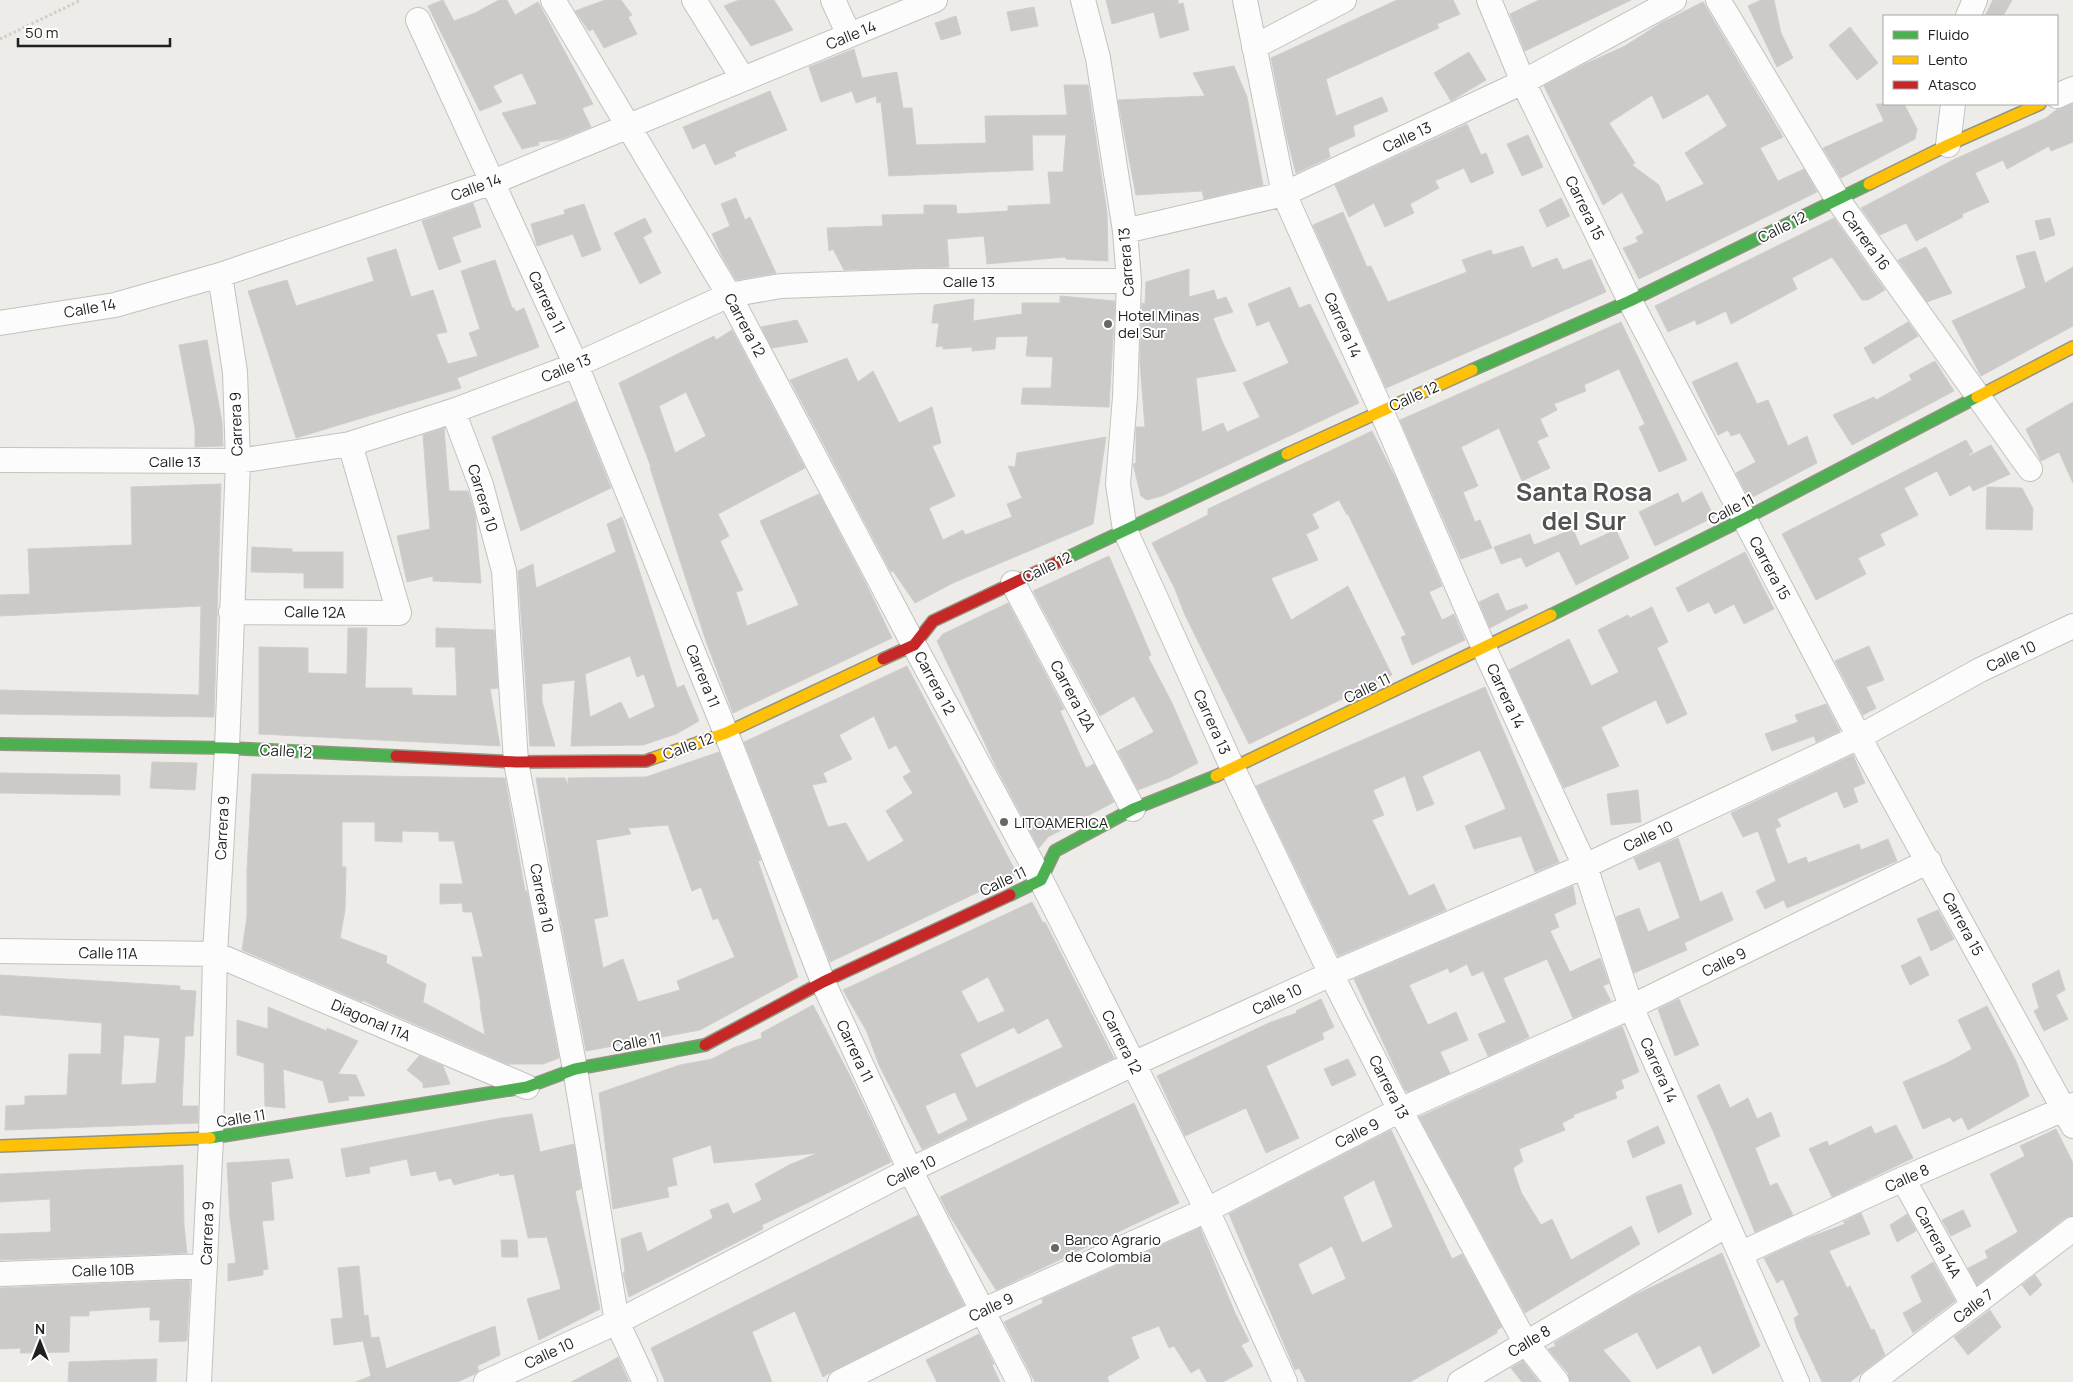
<svg xmlns="http://www.w3.org/2000/svg" width="2073" height="1382" viewBox="0 0 2073 1382" font-family="Manrope,sans-serif">
<rect width="100%" height="100%" fill="#edece8"/>
<path fill="#cbcac8" stroke="#d0ceca" fill-rule="evenodd" d="M443,0l11,21 21,-8 24,-13h8l8,15 23,-13 55,102 -11,4 9,19 -30,12 -23,3 1,3 -17,4 -20,-36 35,-9 -15,-31 -29,13 9,16 -22,9 -52,-105z
M605,0h16l11,15 -4,2 9,17 -33,14 -11,-19 -4,2 -14,-20z
M739,0h35l19,30 -42,16 -27,-40z
M1106,0h72v4l-3,1 8,-2 6,27 -29,8 -6,-26 -42,12z
M1397,0h56l7,14 -23,10 2,4 -113,51 10,37 46,-19 6,14 -35,15 2,10 -27,12 2,9 -34,16 -9,-35 -16,-80z
M1539,0h92l-106,51 -15,-37z
M1761,0h13l7,33 12,25 -16,9 -29,-61z
M1993,0h19l-9,16h-18z
M1703,2l80,135 -23,11 18,33 26,-12 13,23 -178,87 -16,-31 15,-6 -2,-5 8,-4 -22,-41 -19,13 -59,-119 41,-22 40,-18 36,-23zM1708,94l19,32 -42,27 19,31 -38,18 -7,-17 -27,-20 3,-2 -26,-40 43,-28 11,24z
M1034,7l4,19 -27,5 -4,-19z
M956,16l5,18 -20,6 -6,-17z
M1850,27l28,36 -21,17 -28,-35z
M854,49l8,29 35,-6 6,36h9l4,37 70,-2 -1,-27 82,-1 -3,-30h24l19,128 1,48 -42,-2 -1,-2 -78,7 -3,-28 -37,3 2,28 -105,3 -11,-21 -4,2 -2,-23 56,-2 -1,-11 42,-1v-9h32l1,9 51,-3v-5l43,-2 -3,-32h15l3,-37h-34l1,35 -144,6 -8,-74 -4,1 -1,-7 -20,7 -4,-12 -31,11 -12,-35z
M1469,52l17,28 -35,21 -17,-28z
M1234,66l13,31 16,88 -59,14 -2,-8 -66,4 -18,-95 87,-4 -12,-23z
M770,91l17,39 -53,22 2,4 -21,9 -10,-22 -12,6 -10,-22z
M1876,104h28l13,25 -2,10 -74,39 -18,-30 61,-27z
M2073,104v38l-22,9 -2,-5 -42,23 -4,-9 -28,13 14,29 -27,12 1,3 -47,24 -10,-18 -26,12 -19,-27 94,-49 91,-41 10,-8z
M1467,124l14,31 5,-2 8,20 -23,10 -7,-15 -29,13 4,7 -29,16 4,9 -29,14 -11,-24 -25,14 -14,-32z
M1528,135l15,32 -21,9 -15,-32z
M736,198l9,22 5,-3 26,56 -40,7 -13,-22 -11,-24 18,-8 -9,-22z
M1561,198l9,18 -23,11 -8,-17z
M473,203l8,24 -29,10 9,25 -22,8 -17,-49z
M584,204l17,46 -19,7 -9,-23 -36,12 -6,-22 34,-10 -1,-4z
M1343,212l24,55 4,-1 17,36 79,-30 -5,-12 29,-10 2,5 30,-9 9,22 25,-10 6,12 28,-11 15,33 -220,96 -73,-163z
M645,218l7,14 -9,5 18,36 -21,11 -26,-51z
M1834,218l51,72 -17,10h-6l-30,-43 -40,21 5,11 -66,35 -5,-13 -29,14 -2,-5 -27,12 -13,-26z
M2050,218l5,17 -15,5 -5,-19z
M1926,247l26,46 -25,9 -29,-42z
M396,249l15,48 22,-7 14,42 -11,2 12,30 30,-8 -9,-23 11,-4 -19,-58 34,-11 17,48h2l2,4 8,-4 15,39 -82,31 4,10 -165,50 -48,-147 39,-11 9,26 78,-25 -7,-23z
M2035,251l10,32 28,-16v59l-92,50 -29,-55 74,-33 -10,-32z
M1189,269v28l25,-7 3,10 9,-3 7,15 -20,6 9,23 14,30 -40,7 6,54 21,-9 4,9 33,-15 -17,-34 46,-20 -20,-42 -12,5 -9,-22 42,-17 9,21 11,-4 49,99 -197,93 -15,4 -6,-4 -8,-32 3,-1v-36h9l-5,-64 2,-60 3,1 1,-22z
M1060,296l55,5 -6,106 -88,-3 2,-16h28l2,-31 -27,-1 2,-20 -32,1 -1,12 -23,2v-4l-29,2v-3l-7,1 3,-24h-7l2,-18 40,-6 -1,22 49,-7v-11h38z
M797,320l11,22 -36,6 -11,-21z
M1621,322l66,138 -28,12 -20,-45 6,-3 -26,-55 -35,16 2,6 -32,13 3,6 -17,9 8,17 -11,5 13,27 -28,13 -23,-53 -38,19 17,39 -15,6 12,30 5,-2 12,28 -31,11 -61,-139z
M1908,322l10,14 -45,28 -9,-16z
M732,330l73,138 -87,46 11,22 -9,5 23,49 -7,2 11,34 52,-21 -39,-84 59,-27 46,88 27,56 -159,75 -27,-72 -53,-164 -3,-10h1l-32,-84 95,-47 2,4zM686,392l20,44 -31,17 -16,-47z
M207,340l15,82 1,24 -28,1v-19l-16,-83z
M847,358l11,24 15,-11 26,52 33,-16 9,36 -9,3 23,50 -26,12 14,32 20,-10 2,5 47,-18 -5,-13 15,-6 -14,-32 7,1 2,-14 89,-16 -13,87 -140,59 -38,20 -22,-32 -2,1 -101,-192z
M1935,361l19,30 -102,54 -19,-30 41,-18 2,3 36,-20 -3,-5z
M1737,362l20,42 11,-4 20,46 19,-10 10,27 -68,36 -13,-26 20,-11 -16,-29 -9,3 -3,-6 -10,5 -26,-53z
M576,401l35,87 -90,43 -29,-94z
M2073,402v81l-14,-31 -18,9 -15,-32z
M444,428l5,63h19l7,23 6,69 -48,-2v-5l-26,6 -10,-46 33,-7 -7,-94z
M1372,431l25,50 45,105 -13,6 13,28 12,-6 11,26 -53,25 -11,-28 5,-2 -58,-121 -1,1 -8,-15 -27,14 7,14 -13,6 12,26 -47,18 20,42 57,-34 44,89 -143,69 -64,-129 -10,-26 -23,-46 56,-28v-6z
M1966,440l7,12 -4,2v2l22,-11 19,29 -37,17 -3,-6 -20,11 -13,-25 -33,17 14,27 -38,19 5,11 -27,13 8,16 -50,26 -34,-66z
M221,484l-7,233 -214,-3v-24l199,5 2,-89 -201,10v-21l30,-1 -2,-45 104,-4 -1,-58z
M1987,487l35,1 11,21 -1,21 -46,-1z
M1702,492l12,25 -59,29 -16,-34 39,-19 4,10z
M622,517l55,171 7,-3 15,36 -23,13 -33,11 -72,1 4,-66 -33,4v18l13,44h-25l-12,-175 15,-7 3,24 80,-36 -9,-28zM630,656l7,21 7,-3 11,33 -26,12 -8,-17 -31,15 -5,-43z
M1573,529l7,17 36,-16 13,28 -53,27 -17,-34 -33,16 -5,-10 -20,7 -7,-17 36,-13 4,11z
M252,547l40,2v3h51v36h-39v-15l-53,-1z
M1745,552l29,57 -30,15 -10,-20 -19,10 -6,-12 -21,10 -12,-24z
M1109,556l42,99 -3,2 24,46 26,60 -29,15 -31,12 -20,-39 36,-19 -20,-36 -34,20 -67,-125z
M1498,593l8,18 20,-7 2,4 -38,20 -11,-26z
M1008,603l56,106 -4,2 26,57 8,-4 20,38 -66,35 -9,11 -43,-81 -59,-126 6,-7z
M1652,607l16,35 -11,6 30,66 -20,10 -11,-24 -55,27 18,39 -55,22 -55,-118 60,-31 22,47 28,-14 -21,-42 30,-15 2,3z
M348,628h19l-2,60h47v7l45,1 -2,-49h-19v-19l58,2 4,58 -8,1 10,57 -241,-12v-87l49,1v25l39,1z
M1869,646l15,34 -18,7 10,21 -13,7 -28,-54z
M907,666l110,208 -187,88 -86,-220zM874,716l15,33 7,-4 15,27 -8,5 10,16 -27,18 18,30 -36,21 -22,-39 -18,4 -16,-42 15,-3 -4,-9 29,-14 -13,-24z
M1485,687l74,175 -24,10 -14,-36 -47,13 -9,-23 41,-17 -26,-59 -58,26 12,28 -17,7 -12,-35 -32,14 11,25 -12,5 37,76 25,-12 12,26 -108,46 -82,-170z
M1826,704l14,27 -24,11 -2,-6 -42,15 -7,-17 33,-12 -3,-7z
M719,752l42,108 -3,1 40,116 -98,53 -114,21 -32,-165 -18,-108h29l3,8v-8l78,-1zM668,825l24,66 9,-4 12,33 5,-2 17,39 -58,24 3,9 -42,12 -15,-43 -20,9 -9,-49 14,-3 -12,-76 35,-6 -3,-6z
M1853,755l12,28 -12,5 5,14 -14,6 -7,-17 -60,28 4,7 -6,3 13,35 18,-7 2,6 51,-19 2,6 27,-11 9,22 -110,47 -3,-8 -19,9 -9,-18 20,-10 -18,-50 -15,6 -12,-24z
M152,762l45,1 -2,27 -45,-2z
M0,773l120,2v20l-120,-2z
M252,774l253,4 20,113h2l32,167 -16,6h-35l-123,-53 -23,-11v2l-4,-2 -116,-50 5,-33v-46zM342,822h33v19l27,1v-11l37,1v9h15l9,43h-23v20l22,-1 1,9h9l11,45h-11l9,48h-1l5,30 -62,-33 3,-18 -40,-21 1,-7 -47,-18 5,-28 1,-43h-4z
M1638,790l3,32 -30,3 -4,-31z
M1678,838l22,64 22,-10 11,28 -49,23 3,7 -53,23 -18,-56 23,-9 9,24 32,-14 -20,-57 -21,9 -5,-12z
M1573,886l3,18 -22,10 5,13 -9,4 20,41 30,-14 9,25 -6,3 8,15 -38,17 -26,-59 -44,19 26,59 -41,19 -10,-22 28,-12 -23,-51 -11,5 -5,-12 -17,9 -2,-5 -39,17 19,40 28,-13 12,28 -28,12 10,21 -42,19 -3,-2 -51,-111z
M1032,902l11,21 2,-1 69,136 -192,91 -43,-84 -12,-33 -24,-42zM988,977l17,34 -27,12 -17,-32zM1048,1018l15,29 -87,41 -16,-34 54,-27 4,7zM955,1092l13,28 -30,15 -13,-29z
M1938,910l16,29 -23,12 -14,-32z
M1920,956l9,19 -19,10 -9,-19z
M2059,970l6,20 -9,5 12,24 -24,12 -10,-20 5,-3 -7,-24z
M0,975l180,11v4l16,1 -3,45h-8l-3,70h16v17l-193,7 1,-24 19,-1v-9l42,-1 2,-41h32l1,-31 -102,-8zM124,1035l36,3 -4,45 -35,2z
M1321,999l13,28 -12,6 2,6 -58,27 33,72 -33,15 -20,-45 -61,28 -28,-60 114,-54 26,-9 -1,-2z
M1679,999l20,46 -24,11 -17,-47z
M813,1005l37,71 41,86 -129,63 1,4 -134,68 -6,-24 2,-1 -4,-33 20,-7 6,20 66,-34 -3,-8 18,-7 5,11 29,-14 -7,-16 34,-19 29,-12 -104,10 -3,-18 -39,13 5,27 -10,2 2,10 -56,12 -14,-116 81,-28 32,-6 21,-11 29,-10 -1,-5z
M1987,1006l29,55 13,35 -61,34 -6,-13 -9,5 -3,-5 -27,12 -20,-47 44,-19 25,-14 -14,-29z
M268,1007l59,24v-3l31,13 -20,33 18,1 9,21h-17l1,4 -20,3 -6,-22 -40,-12 2,39 -20,-2 -1,-43 -27,-8v-35l31,9z
M1622,1026l17,46 -18,8 3,8 -9,4 2,6 -44,17 1,2 -12,6 3,7 -46,19 4,12 -10,7 8,24 20,33 11,-6 19,41 60,-34 9,18 -115,69 -106,-196z
M419,1056l24,10 7,18 -27,4v-5l-16,-13z
M1348,1059l8,16 -24,11 -8,-17z
M1719,1084l11,24 18,-10 9,21 14,-7 9,24 -25,12 15,38 7,-3 16,32 -38,17 -42,-101 -16,-35z
M1134,1103l45,100 -183,87 -48,-77 -8,-16z
M532,1114l8,38 34,-8 7,45 -6,2 25,118 -61,31 -12,-41 34,-10 -14,-52 -19,1 -14,-64 -14,2 -1,-3 -45,12 -3,-7 -12,3 -3,-10 -25,5 -4,-17 -38,8 1,6 -24,4 -5,-28 161,-31z
M1896,1125l17,33 -81,39 -23,-48 18,-8 2,5 42,-20 4,8z
M1658,1126l7,17 -32,15 -6,-17z
M2056,1129l17,34v53l-8,2 -88,67 -9,-17 20,-10 -3,-7 33,-19 -28,-58 35,-18 -5,-10z
M1391,1130l61,129 10,-5 40,73 -5,3v3l-87,49h-104l-7,-14 -4,2 -66,-156zM1374,1180l19,47 -31,16 -19,-46zM1332,1246l14,33 -34,16 -14,-31z
M289,1159l4,19 -22,4 3,38 -12,1 6,48 -5,1v5l-35,6v-17l8,-1 -6,-45 -3,-55z
M183,1165l1,61 3,27 -187,7v-26l51,-2 -1,-33 -50,3v-28z
M1681,1184l11,30 -34,19 -12,-36z
M1963,1210l8,16 -20,10 -9,-16z
M1861,1213l9,21 -41,17 18,37 3,-2 21,44 3,-1 11,26 -35,27h-28l-25,-53 -3,-11 5,-3 -16,-36 -6,4 -13,-25 41,-19 40,-15 -2,-2z
M1907,1214l9,17 -19,11 -7,-17z
M918,1215l46,90 -130,65 -11,7 -28,-66 -43,21 20,50h-107l-14,-34z
M1200,1228l35,85 14,28 -8,4 12,21 -30,16h-16l-8,-14 -8,5 -17,-27 -5,2 -10,-22 -28,11 8,21 -32,19 2,5h-74l-31,-60 39,-19 -1,-4z
M501,1240h16l1,17h-16z
M1722,1253l38,93 -47,28 -13,-29 -43,24 -20,-37 -34,18 28,32h-61l-2,-9 -20,-24 8,-3 -2,-3 79,-47z
M1933,1262l22,39 -42,32 -10,-20 19,-11 -11,-26z
M359,1266l5,50 4,-1 3,23 8,-1 7,32 109,-43 5,29 -23,11 2,5 -4,3 -18,8h-101l15,-6 -8,-35 -29,4 -3,-26 12,-1 -5,-50z
M2035,1275l7,10 -12,11 -8,-11z
M190,1280l-3,61 -28,1 1,-22h-10v-13l-61,4v5h-19l-1,36 -49,1 1,-5 -21,1v-61z
M1990,1310l11,17 -33,28 -14,-18z
M979,1334l15,30 -2,1 8,17h-63l-11,-22z
M618,1357l11,25h-58l35,-18z
M157,1359l-1,23h-88l1,-20z
M1523,1361l16,21h-17l-11,-14z"/>
<g fill="none" stroke-linecap="round" stroke-linejoin="round">
<defs>
<path id="street" d="M553,0l176,295 185,350 127,235 166,330 78,172
M694,0l49,79
M833,0l16,35
M1083,0l15,58 27,173 4,50 -4,116 -7,87 7,46 108,239 98,205 69,136 125,232 32,40
M1245,0l39,194 97,216 103,238 101,218 46,141 166,375
M1489,0l34,82 107,219 229,436 214,389
M1718,0l120,200 192,269
M1968,16l7,-16
M418,20l158,345 150,368 97,249 87,188 109,212
M1254,47l90,-47
M2057,96l16,-7
M1948,145l5,-41
M1125,231l159,-37 239,-112 151,-82
M0,323l115,-18 105,-30 273,-93 442,-182
M453,411l28,74 23,86 12,191 59,307 42,253 28,60
M0,460l238,1 112,-17 103,-33 123,-46 153,-70 52,-9 140,-5h208
M1013,583l120,226
M231,612l168,1 -49,-169
M0,951l215,3 312,133
M1903,1179l70,126
M1742,1253l161,-74 170,-74
M0,1274l205,-8
M199,1382l12,-244 4,-184 12,-206 11,-287 -3,-89 -15,-97
M486,1382l131,-60 293,-152 223,-106 198,-90 254,-108 274,-129 121,-67 93,-44
M840,1382l142,-71 225,-101 193,-100 231,-103 298,-146
M1460,1382l267,-157
M1872,1382l201,-153"/>
<path id="fast" d="M1472,370l158,-69 239,-117
M1062,560l225,-106
M1551,615l193,-96 233,-122
M0,744l227,4 169,8
M1010,895l31,-15 14,-29 78,-42 83,-33
M210,1138l317,-51 48,-18 130,-24"/>
<path id="slow" d="M1869,184l79,-39 92,-41
M1977,397l96,-50
M1287,454l185,-84
M651,759l75,-26 157,-74
M1216,776l335,-161
M0,1146l210,-8"/>
<path id="jam" d="M883,659l31,-14 19,-24 129,-61
M396,756l120,6 130,-1 5,-2
M705,1045l118,-63 187,-87"/>
</defs>
<use href="#street" stroke="#c3c2c0" stroke-width="26"/>
<use href="#fast" stroke="#919582" stroke-width="14"/>
<use href="#slow" stroke="#919582" stroke-width="14"/>
<use href="#jam" stroke="#919582" stroke-width="14"/>
<path stroke="#d5cbc8" stroke-width="3" stroke-dasharray="2.5 2.5" stroke-linecap="butt" d="M0,39l81,-39"/>
<use href="#street" stroke="#fcfcfc" stroke-width="24"/>
<use href="#fast" stroke="#4caf50" stroke-width="11"/>
<use href="#slow" stroke="#ffc107" stroke-width="11"/>
<use href="#jam" stroke="#c62828" stroke-width="11"/>
</g>
<g fill="#676765" stroke="#fff" stroke-width="2">
<circle cx="1108" cy="324" r="5"/>
<circle cx="1004" cy="822" r="5"/>
<circle cx="1055" cy="1248" r="5"/>
</g>
<g text-anchor="middle" dominant-baseline="central" stroke-width="4" stroke-linejoin="round" paint-order="stroke">
<g font-size="15" fill="#1f1f1f" stroke="#fff">
<text transform="translate(851 35) rotate(-22)">Calle 14</text>
<text transform="translate(1407 137) rotate(-25)">Calle 13</text>
<text transform="translate(476 187) rotate(-20)">Calle 14</text>
<text transform="translate(1585 208) rotate(64)">Carrera 15</text>
<text transform="translate(1782 227) rotate(-26)">Calle 12</text>
<text transform="translate(1866 240) rotate(54)">Carrera 16</text>
<text transform="translate(1126 262) rotate(-94)">Carrera 13</text>
<text x="969" y="281">Calle 13</text>
<text transform="translate(547 302) rotate(65)">Carrera 11</text>
<text transform="translate(90 308) rotate(-10)">Calle 14</text>
<text transform="translate(745 325) rotate(62)">Carrera 12</text>
<text transform="translate(1343 325) rotate(66)">Carrera 14</text>
<text transform="translate(566 368) rotate(-22)">Calle 13</text>
<text transform="translate(1414 396) rotate(-24)">Calle 12</text>
<text transform="translate(236 424) rotate(-92)">Carrera 9</text>
<text x="175" y="461">Calle 13</text>
<text transform="translate(483 498) rotate(73)">Carrera 10</text>
<text transform="translate(1731 509) rotate(-27)">Calle 11</text>
<text transform="translate(1047 567) rotate(-25)">Calle 12</text>
<text transform="translate(1770 568) rotate(62)">Carrera 15</text>
<text transform="translate(315 612) rotate(1)">Calle 12A</text>
<text transform="translate(2011 656) rotate(-25)">Calle 10</text>
<text transform="translate(703 676) rotate(68)">Carrera 11</text>
<text transform="translate(935 683) rotate(62)">Carrera 12</text>
<text transform="translate(1367 688) rotate(-26)">Calle 11</text>
<text transform="translate(1073 696) rotate(62)">Carrera 12A</text>
<text transform="translate(1506 696) rotate(65)">Carrera 14</text>
<text transform="translate(1212 722) rotate(66)">Carrera 13</text>
<text transform="translate(688 746) rotate(-20)">Calle 12</text>
<text transform="translate(286 751) rotate(3)">Calle 12</text>
<text transform="translate(222 828) rotate(-87)">Carrera 9</text>
<text transform="translate(1648 836) rotate(-25)">Calle 10</text>
<text transform="translate(1003 881) rotate(-25)">Calle 11</text>
<text transform="translate(542 898) rotate(79)">Carrera 10</text>
<text transform="translate(1963 924) rotate(62)">Carrera 15</text>
<text transform="translate(108 953) rotate(1)">Calle 11A</text>
<text transform="translate(1724 962) rotate(-26)">Calle 9</text>
<text transform="translate(1277 999) rotate(-25)">Calle 10</text>
<text transform="translate(371 1020) rotate(23)">Diagonal 11A</text>
<text transform="translate(637 1042) rotate(-11)">Calle 11</text>
<text transform="translate(1122 1042) rotate(63)">Carrera 12</text>
<text transform="translate(855 1051) rotate(65)">Carrera 11</text>
<text transform="translate(1659 1070) rotate(66)">Carrera 14</text>
<text transform="translate(1389 1087) rotate(63)">Carrera 13</text>
<text transform="translate(241 1118) rotate(-9)">Calle 11</text>
<text transform="translate(1357 1133) rotate(-27)">Calle 9</text>
<text transform="translate(911 1171) rotate(-26)">Calle 10</text>
<text transform="translate(1907 1178) rotate(-24)">Calle 8</text>
<text transform="translate(207 1233) rotate(-88)">Carrera 9</text>
<text transform="translate(1938 1242) rotate(61)">Carrera 14A</text>
<text transform="translate(103 1270) rotate(-2)">Calle 10B</text>
<text transform="translate(1973 1306) rotate(-37)">Calle 7</text>
<text transform="translate(991 1307) rotate(-25)">Calle 9</text>
<text transform="translate(1529 1341) rotate(-31)">Calle 8</text>
<text transform="translate(549 1353) rotate(-25)">Calle 10</text>
</g>
<g font-size="15" fill="#1f1f1f" stroke="#fff" text-anchor="start">
<text x="1118" y="315">Hotel Minas<tspan x="1118" dy="17">del Sur</tspan></text>
<text x="1014" y="822">LITOAMERICA</text>
<text x="1065" y="1239">Banco Agrario<tspan x="1065" dy="17">de Colombia</tspan></text>
</g>
<g font-size="25" font-weight="bold" fill="#525252" stroke="#fff">
<text x="1584" y="491">Santa Rosa<tspan x="1584" dy="29">del Sur</tspan></text>
</g>
</g>
<rect x="1883" y="15" width="175" height="90" fill="#ffffff" stroke="#a5a5a5"/>
<rect x="1893" y="31" width="25" height="8" fill="#4caf50" stroke="#a5a5a5"/>
<text x="1928" y="40" font-size="15" fill="#1f1f1f">Fluido</text>
<rect x="1893" y="56" width="25" height="8" fill="#ffc107" stroke="#a5a5a5"/>
<text x="1928" y="65" font-size="15" fill="#1f1f1f">Lento</text>
<rect x="1893" y="81" width="25" height="8" fill="#c62828" stroke="#a5a5a5"/>
<text x="1928" y="90" font-size="15" fill="#1f1f1f">Atasco</text>
<g transform="translate(40 1342)" stroke="#ffffff" stroke-width="4" paint-order="stroke">
<path d="M0-4L9 19L0 12L-9 19Z" fill="#1f1f1f"/>
<text y="-8" font-size="14" font-weight="bold" text-anchor="middle" fill="#1f1f1f">N</text>
</g>
<path d="M18 38v8h152v-8" fill="none" stroke="#1f1f1f" stroke-width="2.5"/>
<text x="25" y="38" font-size="15" fill="#1f1f1f" stroke="#ffffff" stroke-width="4" paint-order="stroke">50 m</text>
</svg>
